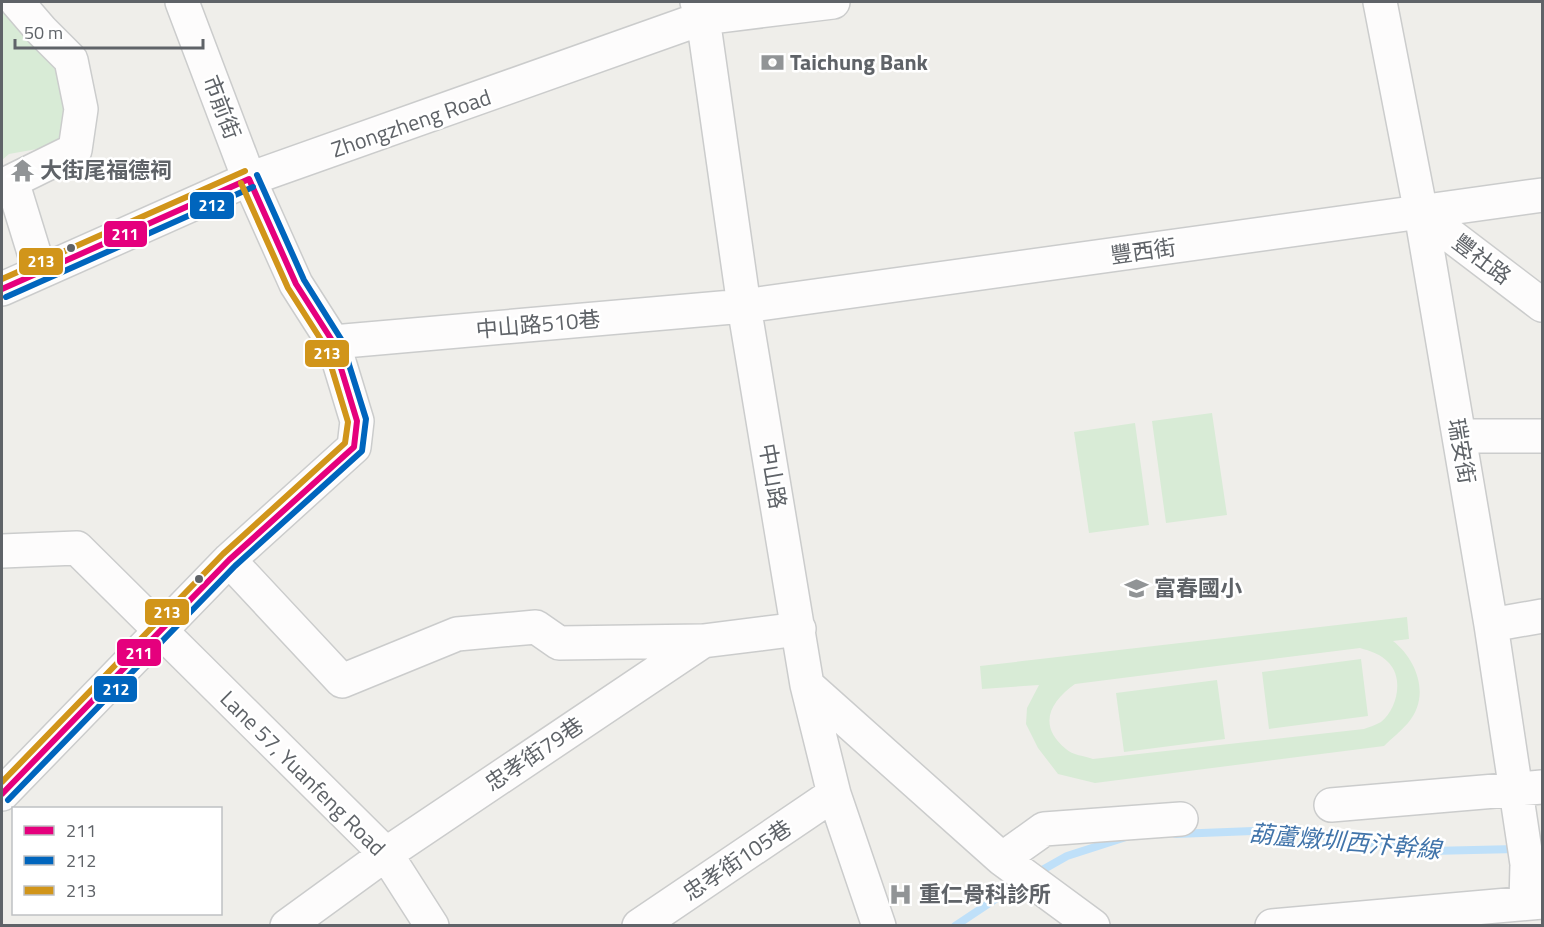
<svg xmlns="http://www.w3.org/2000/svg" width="1544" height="927" viewBox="0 0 1544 927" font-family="'Titillium Web','Noto Sans TC',sans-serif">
<rect width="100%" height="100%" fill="#efeeea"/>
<path fill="#d8ebd6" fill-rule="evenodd" d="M2,2l67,78 -4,64 -56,10 -7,6z
M1212,413l15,102 -61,8 -14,-102z
M1135,423l14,102 -60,8 -15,-101z
M1407,617l2,22 -16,2c24,19 38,55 15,82 -7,8 -17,16 -24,23l-289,37 -37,-9 -20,-26 -12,-24 1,-16 12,-23 -57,4 -2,-23zM1360,648c10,3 21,6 29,15 15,16 8,46 -8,59 -5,3 -12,5 -17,7l-271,30c-8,-3 -21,-4 -27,-10 -29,-24 -16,-47 9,-65z
M1361,659l7,57 -99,13 -7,-57z
M1217,680l8,59 -101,13 -8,-59z"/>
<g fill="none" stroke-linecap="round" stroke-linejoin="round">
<path stroke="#bfe0f9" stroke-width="8" d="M1176,834l104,-4 151,21 85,-2
M1037,873l30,-17 59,-19
M955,926l66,-44"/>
<defs>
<path id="minor" d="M17,2l25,29 29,29 10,49 -6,41 -63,31 28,91
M697,2l6,16 41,288 63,379 27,109 45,132
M1380,2l41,211 70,412 36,239 -1,39
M1421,213l121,92
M2,289l247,-110 454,-161 130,-16
M333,342l411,-36 798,-111
M1459,436h83
M2,551l75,-3 309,306 46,72
M229,560l113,121 115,-47 79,-7 23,16 144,-2
M1491,625l51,-9
M807,685l195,174 91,67
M2,794l227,-234 125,-113 3,-26 -24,-79 -37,-58 -47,-105 -67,-177
M1331,805l211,-18
M1002,859l42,-30 137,-10
M287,926l99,-72 317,-213 96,-12
M639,926l195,-132
M1272,926l270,-24"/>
</defs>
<use href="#minor" stroke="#cbcccc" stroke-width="36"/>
<use href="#minor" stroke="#fdfcfc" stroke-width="33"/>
<defs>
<path id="bus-1" d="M2,289l247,-110
M2,794l227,-234 125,-113 3,-26 -24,-79 -37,-58 -47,-105"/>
<path id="bus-2" d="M6,297l247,-110
M8,800l227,-234 127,-115 4,-32 -25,-80 -37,-59 -47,-105"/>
<path id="bus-3" d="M2,279l243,-108
M2,782l221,-228 122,-111 3,-21 -23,-76 -37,-58 -47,-105"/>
</defs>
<use href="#bus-1" stroke="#fff" stroke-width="10"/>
<use href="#bus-2" stroke="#fff" stroke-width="10"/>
<use href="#bus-3" stroke="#fff" stroke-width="10"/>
<use href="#bus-1" stroke="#e5007d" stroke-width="6"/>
<use href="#bus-2" stroke="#0065bd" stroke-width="6"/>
<use href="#bus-3" stroke="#d1951a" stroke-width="6"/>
</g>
<defs>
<symbol id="bank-bare" viewBox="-9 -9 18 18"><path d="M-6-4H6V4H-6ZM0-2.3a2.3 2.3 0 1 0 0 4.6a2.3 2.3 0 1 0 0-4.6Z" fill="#919496" stroke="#fff" stroke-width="2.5" paint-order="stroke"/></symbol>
<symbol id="temple-bare" viewBox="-9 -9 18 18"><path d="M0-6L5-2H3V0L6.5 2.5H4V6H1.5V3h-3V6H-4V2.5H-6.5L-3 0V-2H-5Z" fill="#919496" stroke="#fff" stroke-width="2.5" paint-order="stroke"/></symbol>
<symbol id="school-bare" viewBox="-9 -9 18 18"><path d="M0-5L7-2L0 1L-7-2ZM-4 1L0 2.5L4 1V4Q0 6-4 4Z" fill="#919496" stroke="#fff" stroke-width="2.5" paint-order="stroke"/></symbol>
<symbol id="hospital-bare" viewBox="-9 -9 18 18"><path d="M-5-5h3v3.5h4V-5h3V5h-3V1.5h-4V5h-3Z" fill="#919496" stroke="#fff" stroke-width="2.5" paint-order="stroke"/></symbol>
</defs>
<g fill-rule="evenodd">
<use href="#bank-bare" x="756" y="46" width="33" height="33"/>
<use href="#temple-bare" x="6" y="154" width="33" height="33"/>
<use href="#school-bare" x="1120" y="572" width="33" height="33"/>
<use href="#hospital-bare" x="884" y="878" width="33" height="33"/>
</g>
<g fill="#5f6368" stroke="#fff" stroke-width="2">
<circle cx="71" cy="248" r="5"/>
<circle cx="199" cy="579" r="5"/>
</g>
<g text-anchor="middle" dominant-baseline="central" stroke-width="5" stroke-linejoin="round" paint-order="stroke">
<g font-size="22" font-weight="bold" fill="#5f6368" stroke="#fff" text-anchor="start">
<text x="790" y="62">Taichung Bank</text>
<text x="40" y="170">大街尾福德祠</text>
<text x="1154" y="588">富春國小</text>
<text x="919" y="894">重仁骨科診所</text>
</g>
<g font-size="22" fill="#5f6368" stroke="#fff">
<text transform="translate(222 107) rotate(69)">市前街</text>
<text transform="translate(411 123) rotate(-19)">Zhongzheng Road</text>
<text transform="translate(1143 251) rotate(-8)">豐西街</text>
<text transform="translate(1482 259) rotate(37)">豐社路</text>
<text transform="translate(538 324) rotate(-5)">中山路510巷</text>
<text transform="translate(1462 451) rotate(80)">瑞安街</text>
<text transform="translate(773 476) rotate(80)">中山路</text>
<text transform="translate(534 754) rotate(-34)">忠孝街79巷</text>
<text transform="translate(303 773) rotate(45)">Lane 57, Yuanfeng Road</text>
<text transform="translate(737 860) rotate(-34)">忠孝街105巷</text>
</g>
<g font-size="24" font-style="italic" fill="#4174aa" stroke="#fff">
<text transform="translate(1345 841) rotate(5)">葫蘆燉圳西汴幹線</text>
</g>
</g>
<g stroke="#fff" stroke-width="2">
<rect x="189" y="191" width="46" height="29" rx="6" fill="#0065bd"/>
<rect x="103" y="220" width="45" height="28" rx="6" fill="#e5007d"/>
<rect x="18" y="247" width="46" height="29" rx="6" fill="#d1951a"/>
<rect x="304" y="339" width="46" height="29" rx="6" fill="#d1951a"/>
<rect x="144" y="598" width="46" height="28" rx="6" fill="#d1951a"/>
<rect x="116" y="638" width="46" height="29" rx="6" fill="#e5007d"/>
<rect x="93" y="675" width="45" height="28" rx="6" fill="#0065bd"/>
</g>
<g font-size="16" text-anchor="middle" font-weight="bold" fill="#fff">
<text x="212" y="211">212</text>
<text x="125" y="240">211</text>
<text x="41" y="267">213</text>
<text x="327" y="359">213</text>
<text x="167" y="618">213</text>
<text x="139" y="659">211</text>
<text x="116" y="695">212</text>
</g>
<rect width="1544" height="927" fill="none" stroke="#5f6368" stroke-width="6"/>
<rect x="12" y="807" width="210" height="108" fill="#ffffff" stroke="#bfc1c3" stroke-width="1.5"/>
<rect x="24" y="826" width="30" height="9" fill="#e5007d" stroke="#bfc1c3" stroke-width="1.5"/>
<text x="66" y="837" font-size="18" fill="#5f6368">211</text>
<rect x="24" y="856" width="30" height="9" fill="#0065bd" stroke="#bfc1c3" stroke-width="1.5"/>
<text x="66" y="867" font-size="18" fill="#5f6368">212</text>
<rect x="24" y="886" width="30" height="9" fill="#d1951a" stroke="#bfc1c3" stroke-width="1.5"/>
<text x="66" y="897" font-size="18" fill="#5f6368">213</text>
<path d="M15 39v9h188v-9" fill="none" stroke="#5f6368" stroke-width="3"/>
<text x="24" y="39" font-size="18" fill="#5f6368" stroke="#ffffff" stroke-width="4.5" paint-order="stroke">50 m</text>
</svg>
